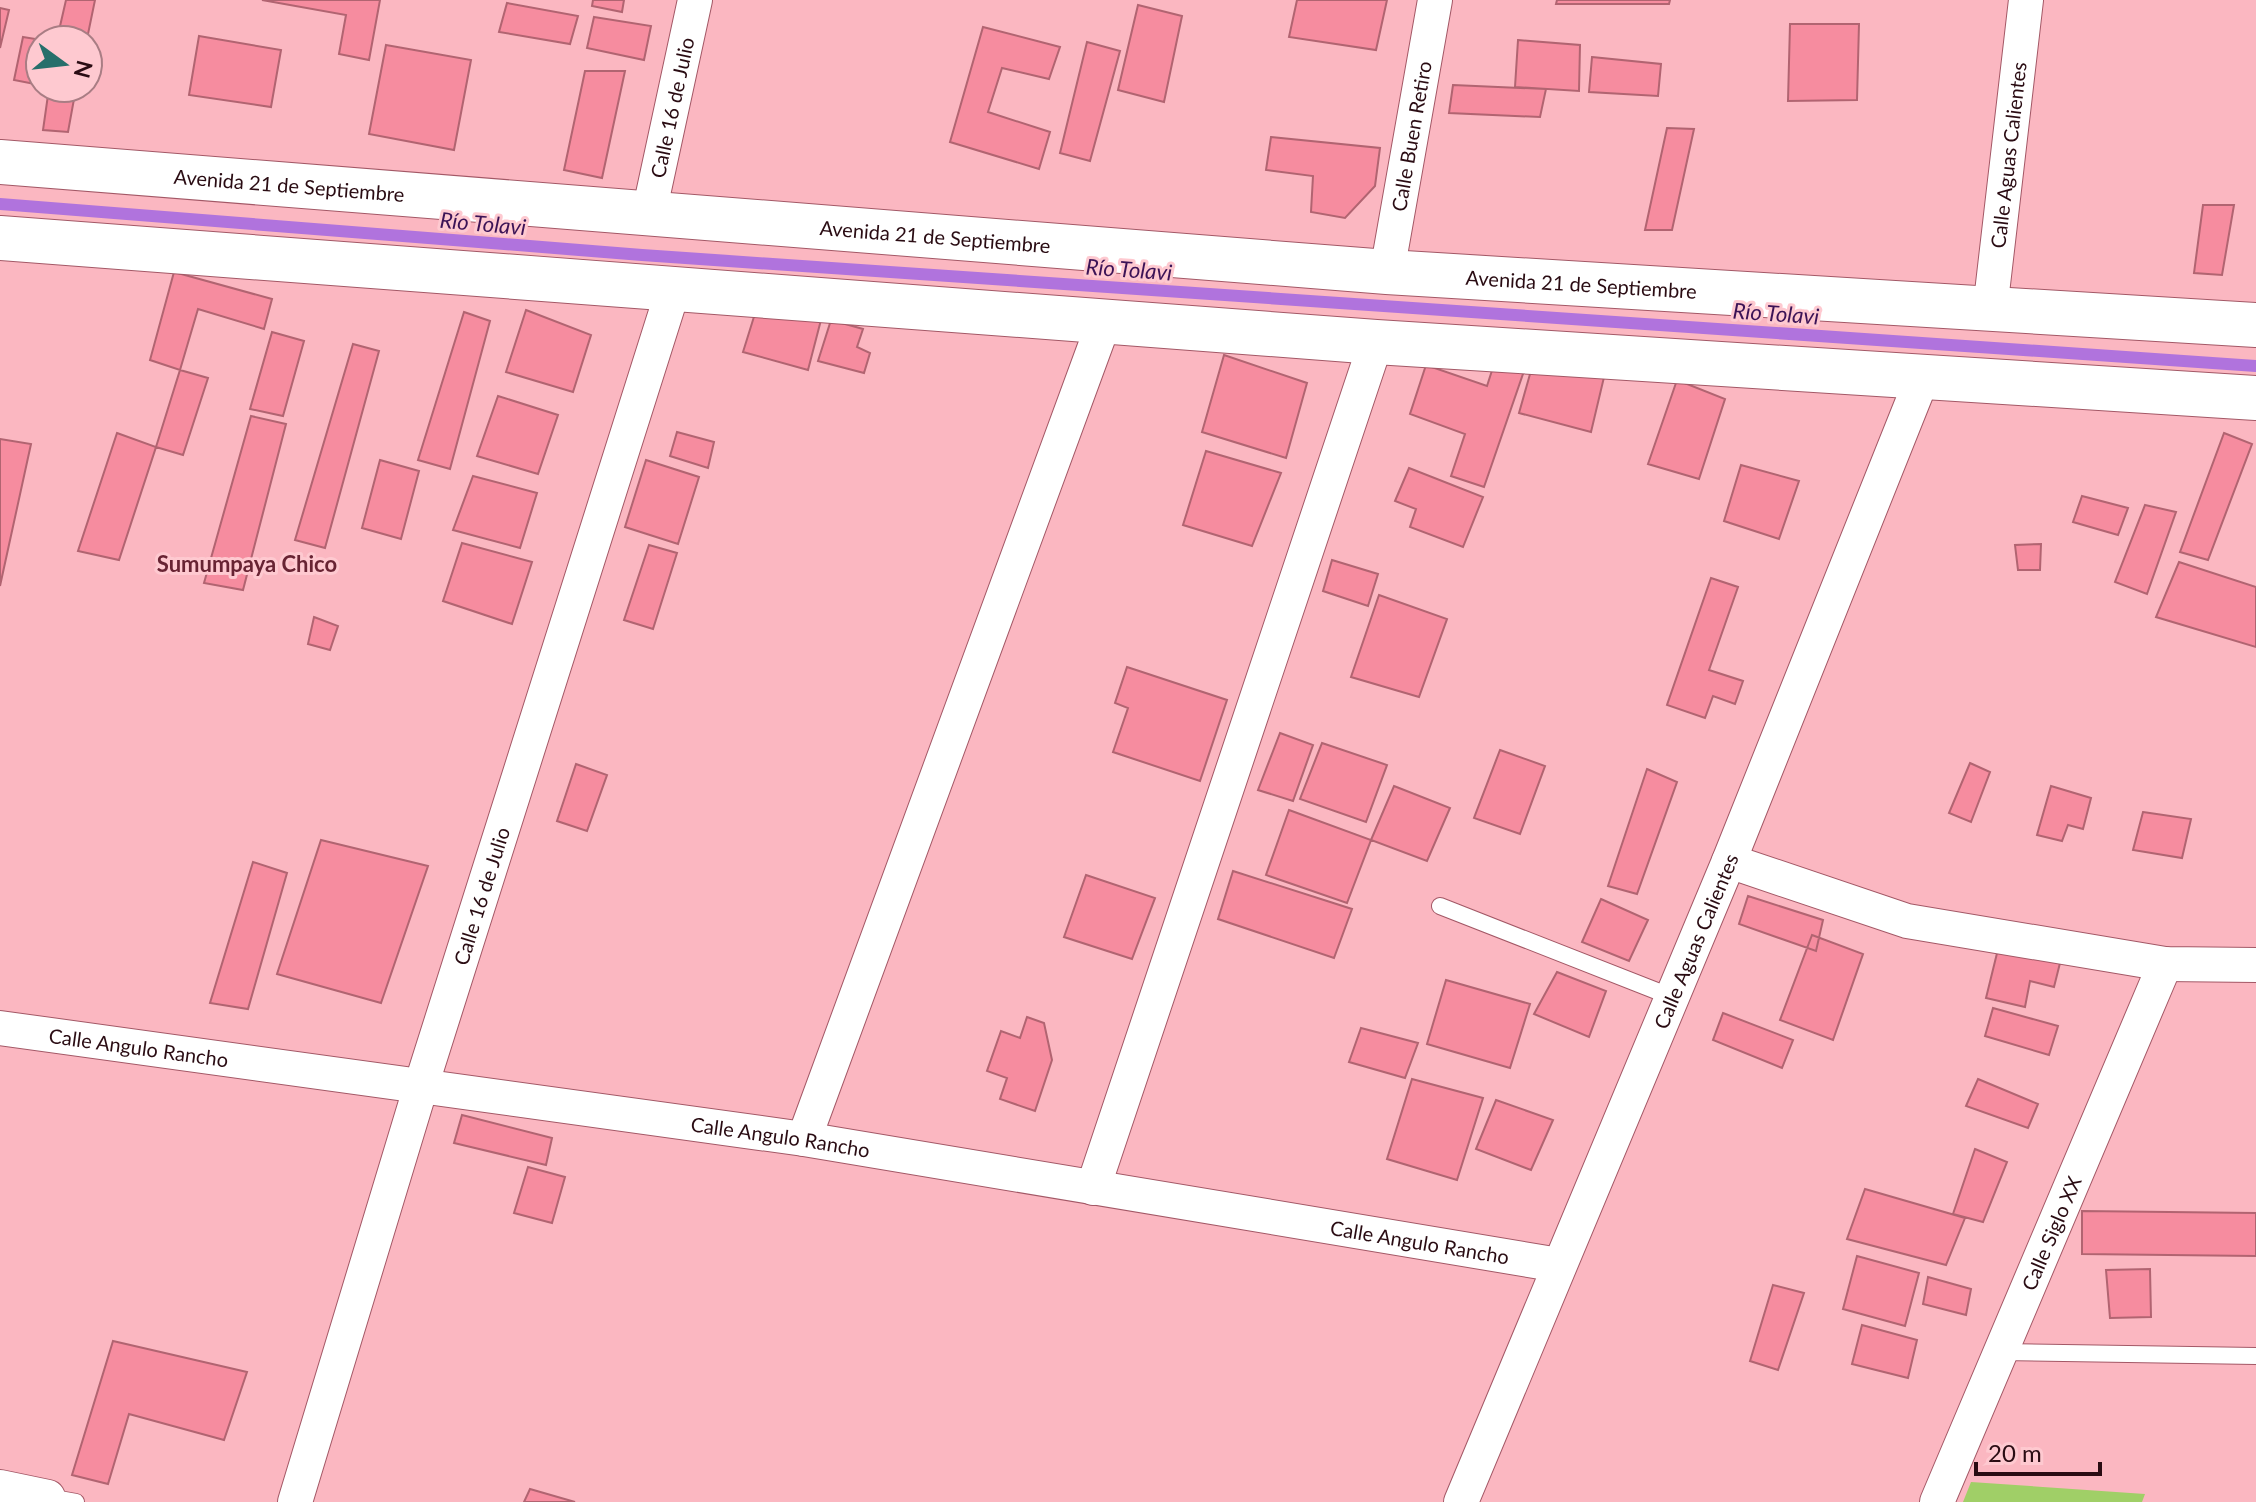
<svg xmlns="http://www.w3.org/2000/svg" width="2256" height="1502" viewBox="0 0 2256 1502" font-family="Lato,sans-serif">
<rect width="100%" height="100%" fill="#fbb7c1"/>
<path fill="#a0cf67" d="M1971,1482l174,12 -3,8h-179z"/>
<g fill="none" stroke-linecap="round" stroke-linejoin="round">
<path stroke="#b073dd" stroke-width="12" d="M0,204l642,51 1614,111"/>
</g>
<path fill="#f68c9f" stroke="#b16471" stroke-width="2" d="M66,0h29l-8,39 -29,-4z
M262,0h118l-11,60 -30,-6 7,-39z
M593,0h31l-2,12 -30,-6z
M1297,0h90l-11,50 -87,-13z
M1557,0h113l-1,4h-113z
M507,3l71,13 -8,28 -71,-12z
M1138,5l44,11 -18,86 -46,-12z
M0,8l9,2 -9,38z
M594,17l57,9 -7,34 -57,-12z
M1790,24h69l-2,76 -69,1z
M983,27l77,20 -11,32 -47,-11 -14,44 62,20 -11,37 -89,-27z
M199,36l82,14 -10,57 -82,-12z
M23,37l19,3 -2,45 -26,-5z
M1518,40l62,5 -1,46 -64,-4z
M1087,42l33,9 -30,110 -30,-8z
M386,45l85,15 -17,90 -85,-16z
M1592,57l69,7 -3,32 -69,-4z
M585,71h40l-23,107 -38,-8z
M1453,85l93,4 -6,28 -91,-4z
M48,95l26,4 -6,33 -25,-2z
M1667,128l27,1 -22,101h-27z
M1271,137l109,11 -5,38 -30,32 -34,-6 2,-36 -47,-6z
M2203,205h31l-12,70 -28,-2z
M174,272l98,27 -8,30 -66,-20 -18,61 -30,-10z
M757,307l65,9 -14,54 -65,-18z
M526,310l65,25 -18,57 -67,-20z
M464,312l26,9 -40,148 -32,-9z
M831,320l32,9 -6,18 13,6 -6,20 -46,-12z
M272,332l32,9 -21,75 -33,-7z
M353,344l26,7 -54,197 -30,-8z
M1224,355l83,28 -21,75 -84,-26z
M1496,358l29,10 -41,119 -33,-11 14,-42 -55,-20 16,-49 61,21z
M1532,367l73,6 -14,59 -72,-19z
M180,370l28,8 -25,77 -27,-8z
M1677,380l48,19 -26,80 -51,-15z
M498,396l60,19 -20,59 -61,-18z
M251,416l35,8 -43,166 -39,-7z
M677,432l37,10 -6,26 -38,-12z
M117,433l39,14 -37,113 -41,-9z
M2224,433l28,11 -44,116 -28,-8z
M0,439l31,5 -31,142z
M1206,451l75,22 -29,73 -69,-21z
M380,460l39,11 -18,68 -39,-11z
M646,460l53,17 -21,67 -53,-17z
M1741,465l58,16 -20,58 -55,-18z
M1409,468l74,29 -20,50 -53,-20 6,-18 -21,-8z
M473,476l64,17 -17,55 -67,-18z
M2082,496l46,12 -10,27 -45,-13z
M2145,505l31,7 -29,82 -32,-12z
M462,543l70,19 -20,62 -69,-23z
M2041,544l-1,26h-22l-3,-25z
M649,545l28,8 -24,76 -29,-9z
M1332,560l46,14 -10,32 -45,-15z
M2179,562l77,25v60l-100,-30z
M1711,578l27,9 -29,83 34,11 -8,23 -22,-8 -8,22 -38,-13z
M1379,595l68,24 -28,78 -68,-20z
M314,617l24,9 -8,24 -22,-6z
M1127,667l100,33 -27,81 -87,-29 15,-44 -13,-5z
M1280,733l33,12 -20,56 -35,-11z
M1322,743l65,22 -21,57 -66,-23z
M1500,750l45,16 -25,68 -46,-16z
M1970,763l20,9 -19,50 -22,-9z
M576,764l31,11 -20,56 -30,-10z
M1647,769l30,13 -40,112 -29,-8z
M1394,786l56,22 -23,53 -56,-21z
M2051,786l40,12 -8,31 -15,-4 -6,16 -25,-6z
M1289,810l82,30 -24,63 -81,-28z
M2143,812l48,7 -9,39 -49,-8z
M321,840l107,26 -47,137 -104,-29z
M253,862l34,11 -39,136 -38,-6z
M1233,871l119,38 -18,49 -116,-39z
M1086,875l69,23 -23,61 -68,-22z
M1748,896l75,24 -7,31 -77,-27z
M1601,899l47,21 -19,41 -47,-19z
M1812,935l51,19 -30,86 -53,-20z
M2000,941l62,14 -8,32 -24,-6 -5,26 -39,-9z
M1557,972l49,19 -17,46 -55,-23z
M1446,980l84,24 -20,64 -83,-24z
M1993,1008l65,18 -9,29 -64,-19z
M1723,1013l70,27 -11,28 -69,-28z
M1027,1017l17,6 8,37 -17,51 -35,-12 7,-21 -20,-7 14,-40 19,7z
M1361,1028l57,15 -13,35 -56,-16z
M1412,1079l71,19 -26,82 -70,-21z
M1978,1079l60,25 -10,24 -62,-22z
M1496,1100l57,20 -22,50 -55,-21z
M462,1115l90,23 -6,27 -92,-22z
M1975,1149l32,13 -24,60 -30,-8z
M528,1167l37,10 -13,46 -38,-10z
M1865,1189l100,29 -19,47 -99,-26z
M2082,1211l174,2v43l-174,-2z
M1857,1256l62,17 -14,53 -62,-17z
M2150,1269l1,48 -41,1 -4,-48z
M1928,1277l43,12 -5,26 -43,-11z
M1773,1285l31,8 -26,77 -28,-9z
M1862,1325l55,15 -9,38 -56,-14z
M113,1341l134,31 -23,68 -95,-26 -21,70 -36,-9z
M530,1489l45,13h-51z"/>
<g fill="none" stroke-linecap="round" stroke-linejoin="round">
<defs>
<path id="lane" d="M1440,906l232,91
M2000,1352l256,4
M48,1497l28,5"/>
<g id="street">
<path id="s1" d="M649,213l46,-213"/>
<path id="s2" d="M1387,272l48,-272"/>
<path id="s3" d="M1990,310l36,-310"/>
<path d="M1729,861l178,60 258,43 91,1"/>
<path id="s4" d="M0,1028l804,111 755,126"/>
<path d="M804,1139l300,-817"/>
<path d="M1093,1188l283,-846"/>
<path d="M0,1487l48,10"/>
<path id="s5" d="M295,1502l126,-416 252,-796"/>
<path id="s6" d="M1461,1502l268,-641 194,-485"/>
<path id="s7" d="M1937,1502l228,-538"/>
</g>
<g id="secondary">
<path id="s8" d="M0,162l1387,110 869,53"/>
<path d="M0,238l1376,104 880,56"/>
</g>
</defs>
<use href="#lane" stroke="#a35866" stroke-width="18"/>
<use href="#street" stroke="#a35866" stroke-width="36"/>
<use href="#secondary" stroke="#a35866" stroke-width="46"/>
<use href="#lane" stroke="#fff" stroke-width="16"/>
<use href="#street" stroke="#fff" stroke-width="34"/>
<use href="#secondary" stroke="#fff" stroke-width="44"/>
</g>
<g text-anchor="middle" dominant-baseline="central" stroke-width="6" stroke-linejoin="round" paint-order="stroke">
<g font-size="20" fill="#2a0c13" stroke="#fec9d0">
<text stroke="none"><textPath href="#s1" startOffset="108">Calle 16 de Julio</textPath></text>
<text stroke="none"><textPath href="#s2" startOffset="138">Calle Buen Retiro</textPath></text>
<text stroke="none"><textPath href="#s3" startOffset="156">Calle Aguas Calientes</textPath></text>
<text stroke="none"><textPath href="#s8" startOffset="290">Avenida 21 de Septiembre</textPath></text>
<text stroke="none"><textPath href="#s8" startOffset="938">Avenida 21 de Septiembre</textPath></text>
<text stroke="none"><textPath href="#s8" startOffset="1586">Avenida 21 de Septiembre</textPath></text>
<text stroke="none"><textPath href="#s5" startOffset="634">Calle 16 de Julio</textPath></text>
<text stroke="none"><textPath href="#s6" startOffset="608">Calle Aguas Calientes</textPath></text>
<text stroke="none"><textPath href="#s4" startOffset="140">Calle Angulo Rancho</textPath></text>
<text stroke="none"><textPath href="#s4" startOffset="788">Calle Angulo Rancho</textPath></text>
<text stroke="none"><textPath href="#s7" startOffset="292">Calle Siglo XX</textPath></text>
<text stroke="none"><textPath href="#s4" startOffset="1436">Calle Angulo Rancho</textPath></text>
</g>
<g font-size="22" font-style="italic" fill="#3c1356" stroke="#fec9d0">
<text transform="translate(483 223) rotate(5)">Río Tolavi</text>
<text transform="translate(1129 269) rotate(4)">Río Tolavi</text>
<text transform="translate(1776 313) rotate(4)">Río Tolavi</text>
</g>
<g font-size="22" font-weight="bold" fill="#682333" stroke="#fec9d0">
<text x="247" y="563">Sumumpaya Chico</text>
</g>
</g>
<g transform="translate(64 64) rotate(105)"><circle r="38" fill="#fec9d0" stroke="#a97d84" stroke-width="2"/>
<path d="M0-6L14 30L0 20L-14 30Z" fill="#266f6b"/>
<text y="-12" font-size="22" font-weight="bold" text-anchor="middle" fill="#2a0c13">N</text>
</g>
<path d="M1976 1462v12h124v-12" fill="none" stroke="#2a0c13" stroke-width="4"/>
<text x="1988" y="1462" font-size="24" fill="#2a0c13" stroke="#fec9d0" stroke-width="6" paint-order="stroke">20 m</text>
</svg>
